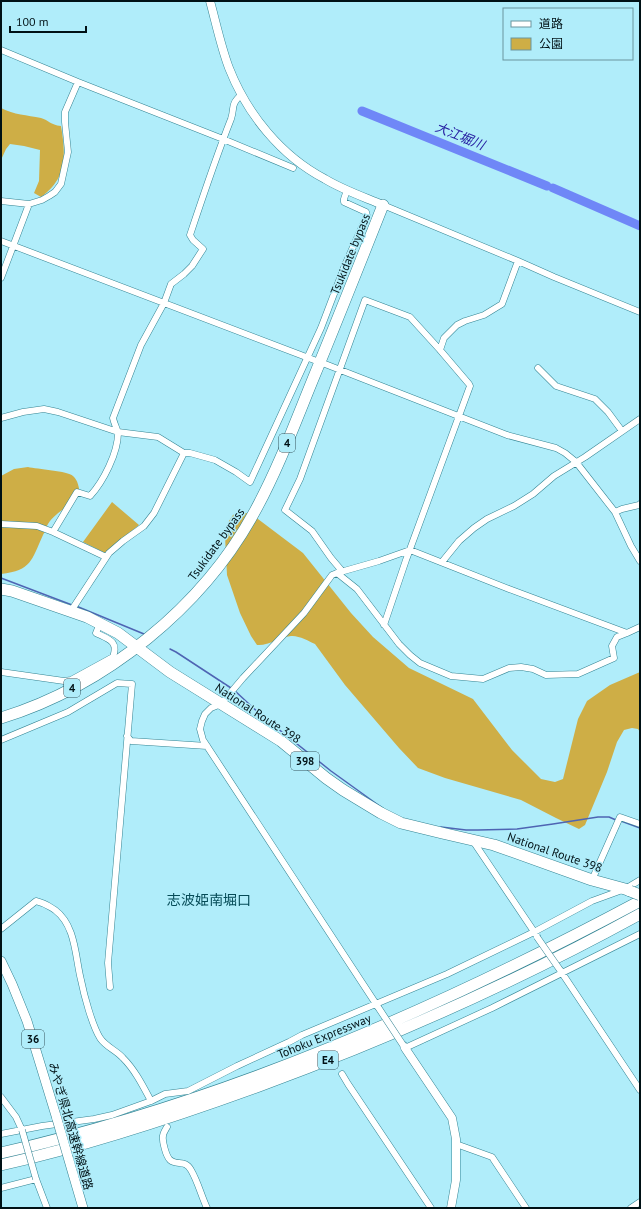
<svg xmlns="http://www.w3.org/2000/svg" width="641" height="1209" viewBox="0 0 641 1209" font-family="'PT Sans','Noto Sans JP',sans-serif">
<rect width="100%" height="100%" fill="#b0edfa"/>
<path fill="#ceae46" d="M1,108c13,7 26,7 40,10 8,2 9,7 20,8 5,29 6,53 -20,71l-7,-4 5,-12 1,-31 -16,-4 -14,-2 -4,5 -5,11z
M28,467c9,2 40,4 45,9 5,4 6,12 7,18 -8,12 -24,17 -32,30 -2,3 -3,8 -5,11 -12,26 -11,35 -42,39v-98l13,-7z
M112,502l27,23 -34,28 -22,-11z
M237,513h13l53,40 48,60 22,24 36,31 64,31 39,51 29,29 14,3 8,-3 15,-60 9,-18 23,-16 30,-13v60l-2,-3 -6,-1 -8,2 -7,12 -10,30 -22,53 -6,4 -23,-11 -35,-18 -76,-22 -27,-10 -19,-20 -54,-63 -30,-41c-6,-3 -17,-9 -24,-8 -12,1 -22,10 -34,9l-6,-9 -11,-23 -13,-38 -2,-39 4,-15 4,-6z"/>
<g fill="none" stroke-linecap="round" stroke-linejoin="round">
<path stroke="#4e64b3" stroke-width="1.5" d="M1,578l71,27
M76,606l68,28
M170,649l6,3 55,36
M234,690l28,26 69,55 50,36
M621,821l19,7
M441,827l25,3h12l39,-1 36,-5 45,-7h11l7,3"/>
<path stroke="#6f87f7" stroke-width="9" d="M362,111l185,75
M553,188l87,38"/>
<defs>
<path id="street" d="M1,50l77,32 145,57 70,29
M1,201l28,3 13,-4 7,-4 6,-4 6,-8 7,-32 -3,-30v-10l13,-30
M383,205l135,56 36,16 86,35
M1,241l313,119
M1,278l28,-74
M440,350l4,-12 13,-13 8,-4 19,-6 18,-11 16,-43
M325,364l182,71 49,13 9,5 11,9 39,50 16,34 9,15
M538,368l18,18 39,13 13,13 14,19
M1,418l22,-6 21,-3 14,3 60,20 40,5 26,16h6l25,7 21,12 14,10 71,-154 24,-63 21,-47 1,-2 -1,-4 -22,-10v-3l3,-9
M615,512l7,-3 17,-4 1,-1
M1,524l36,2 16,6 53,25
M53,532l24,-40 13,4c13,-14 28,-43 28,-63 -1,-4 -4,-10 -5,-15l28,-73 23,-42 7,-19 13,-10 8,-8 11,-17 -10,-9 -3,-5c13,-39 26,-78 41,-116 4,-12 -1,-14 10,-24
M442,562l17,-21 15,-13 13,-9 27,-13 19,-12 21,-18 31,-19 55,-38
M342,571l-11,-13 -19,-27 -27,-21 15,-31 65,-179 45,17 30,33 29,34 1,2 -64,174 -22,65
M337,573l20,16 42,55 11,11 10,8 31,13 32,3 26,-11 12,-1 12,2 13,6 32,-1 36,-16 -2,-12 5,-9 10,-4
M71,611l38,-58 14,-12 21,-15 10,-13 30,-60
M1,672l63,9 7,-1 42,-23c6,-16 -5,-18 -17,-24l4,-10
M127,736l4,5 76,5
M1,740l67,-28 49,-29 15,1 -24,279 2,24
M473,841l64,95
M592,880l28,-63 20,7
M1,929l35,-28c9,2 11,4 19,9 21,16 20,46 26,70 3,15 11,45 19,58 6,9 16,12 23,20 12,12 20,28 28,43
M560,970l80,120
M378,1007l-175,-267 -3,-11 2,-8 3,-7 6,-6 10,-4 22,-26 61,-65 28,-38 5,-2 42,-12 31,-11 99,39 118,44 13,-6
M404,1045l1,3 87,-40 148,-74
M342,1074l6,10 83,124
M1,1097l15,20 6,13
M167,1127c-1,2 -4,6 -4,9 -1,5 3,20 7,24 7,6 15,-1 21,10 7,12 10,25 16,38
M1,1134l41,-8 52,-7 18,-4 39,-14 14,-7 23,-3 49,-25 52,-24 13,-7 145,-61 87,-42 58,-31 33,-12 15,-9
M456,1144l36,13 34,51
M1,1188l35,-9 11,29
M631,1208l9,-6"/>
<path id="secondary" d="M210,1c6,22 11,46 19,67 18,46 52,88 96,111 18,11 39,18 58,26
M405,1048l47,70 4,21v41l-5,28"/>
<path id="primary" d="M1,961l11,23 15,37 30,98
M73,1174l10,34"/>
<path id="highway" d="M1,589l11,2 75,26 31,16 52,39 111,69 45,37 17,12 38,23 20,10 41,10 52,12 98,35 33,9 5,2
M1,718c104,-32 202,-111 254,-207 23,-42 40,-88 58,-132 24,-58 47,-116 70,-174
M1,1153c224,-51 437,-144 639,-252
M1,1165c88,-20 173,-48 258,-79 131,-48 259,-105 381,-172"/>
</defs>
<use href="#street" stroke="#338493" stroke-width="7"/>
<use href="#secondary" stroke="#338493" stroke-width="9"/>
<use href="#primary" stroke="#338493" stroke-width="10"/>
<use href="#highway" stroke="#338493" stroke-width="12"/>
<use href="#street" stroke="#fff" stroke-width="6"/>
<use href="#secondary" stroke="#fff" stroke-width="8"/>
<use href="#primary" stroke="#fff" stroke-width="9"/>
<use href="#highway" stroke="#fff" stroke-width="11"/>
<defs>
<path id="street-bridge" d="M537,937l23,33
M378,1007l25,38
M22,1130l14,49"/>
<path id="primary-bridge" d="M57,1119l16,55"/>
<path id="highway-bridge" d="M630,891l10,4"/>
</defs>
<use href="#street-bridge" stroke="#338493" stroke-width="7" stroke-linecap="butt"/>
<use href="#primary-bridge" stroke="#338493" stroke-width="10" stroke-linecap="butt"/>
<use href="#highway-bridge" stroke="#338493" stroke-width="12" stroke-linecap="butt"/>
<use href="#street-bridge" stroke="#fff" stroke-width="6"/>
<use href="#primary-bridge" stroke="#fff" stroke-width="9"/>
<use href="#highway-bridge" stroke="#fff" stroke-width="11"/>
</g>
<g text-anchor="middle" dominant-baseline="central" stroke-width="3" stroke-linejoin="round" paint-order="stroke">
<g fill="#b0edfa" stroke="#35535a" stroke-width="1">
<rect x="279" y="434" width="16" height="18" rx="3"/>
<rect x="64" y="679" width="16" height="18" rx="3"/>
<rect x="291" y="752" width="28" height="18" rx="3"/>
<rect x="22" y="1030" width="22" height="18" rx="3"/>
<rect x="318" y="1051" width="20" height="18" rx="3"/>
</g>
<g font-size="11" font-weight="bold" fill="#001115">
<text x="287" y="443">4</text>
<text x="72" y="688">4</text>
<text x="305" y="761">398</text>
<text x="33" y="1039">36</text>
<text x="328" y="1060">E4</text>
</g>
<g font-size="12" fill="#001115" stroke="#b0edfa">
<text transform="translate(350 254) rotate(-68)">Tsukidate bypass</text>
<text transform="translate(216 544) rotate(-54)">Tsukidate bypass</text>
<text transform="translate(258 713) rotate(33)">National Route 398</text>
<text transform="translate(555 852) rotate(19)">National Route 398</text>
<text transform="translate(324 1036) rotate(-22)">Tohoku Expressway</text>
<text transform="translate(71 1126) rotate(74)">みやぎ県北高速幹線道路</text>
</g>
<g font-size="13" font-style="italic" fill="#231ba0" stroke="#b0edfa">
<text transform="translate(460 136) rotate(22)">大江堀川</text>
</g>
<g font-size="14" fill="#054b57" stroke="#b0edfa">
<text x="209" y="900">志波姫南堀口</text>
</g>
</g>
<rect width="641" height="1209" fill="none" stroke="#001115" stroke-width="4"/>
<rect x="503" y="8" width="130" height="52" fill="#b0edfa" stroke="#6a959e"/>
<rect x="511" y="21" width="20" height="6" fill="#ffffff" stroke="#6a959e"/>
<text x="539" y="28" font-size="12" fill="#001115">道路</text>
<rect x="511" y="38" width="20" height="12" fill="#ceae46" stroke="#6a959e"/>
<text x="539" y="48" font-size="12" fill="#001115">公園</text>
<path d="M10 26v6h76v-6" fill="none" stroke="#001115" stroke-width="2"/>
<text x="16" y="26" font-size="12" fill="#001115" stroke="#b0edfa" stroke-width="3" paint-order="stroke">100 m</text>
</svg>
